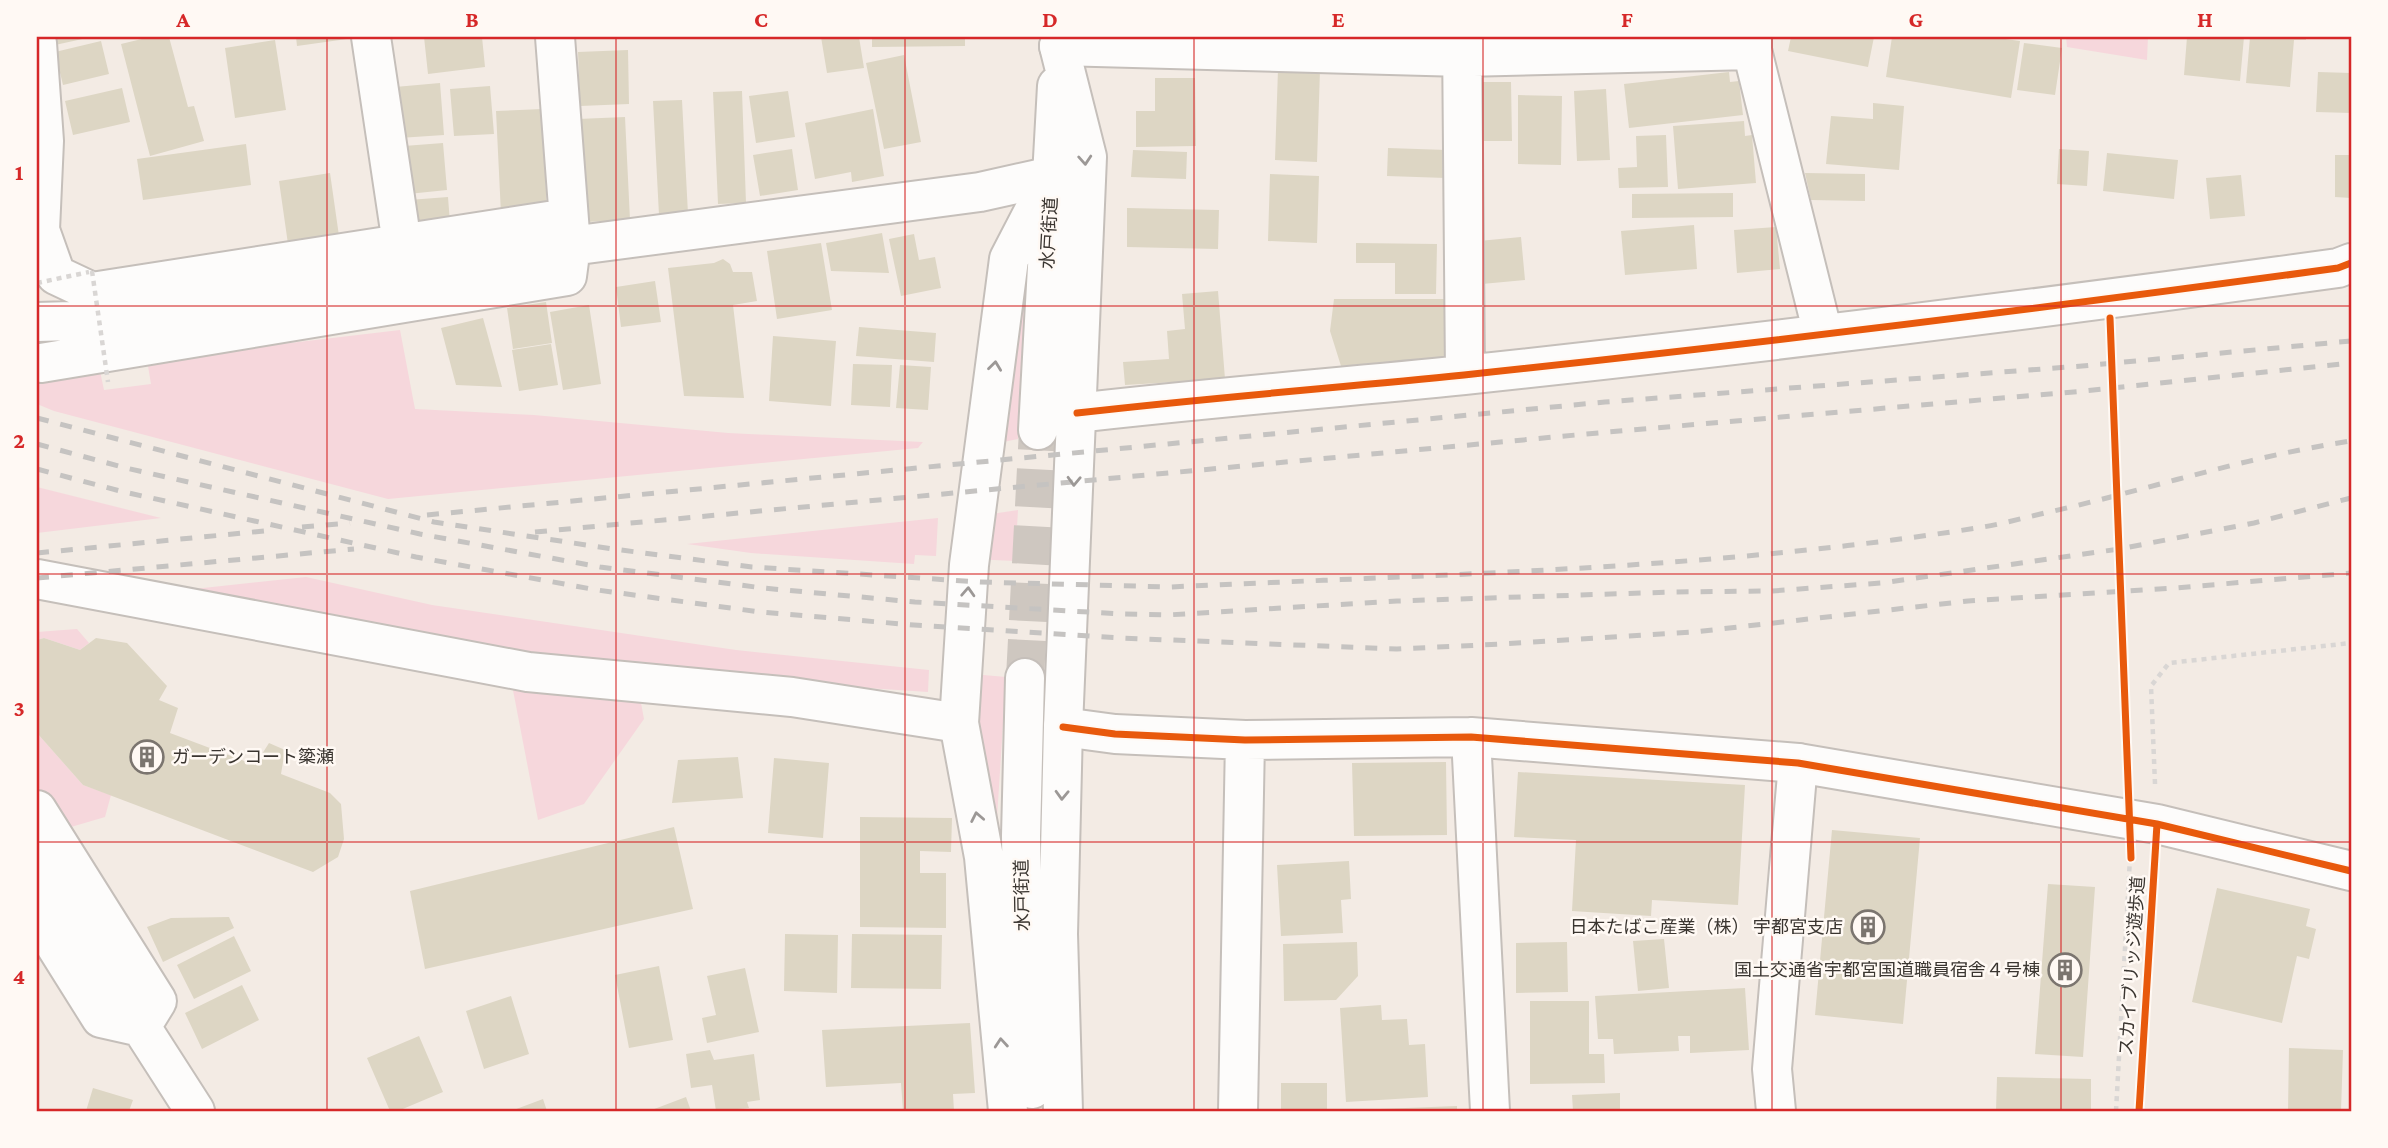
<svg xmlns="http://www.w3.org/2000/svg" width="2388" height="1148" viewBox="0 0 2388 1148" font-family="'Crimson Pro','Noto Sans JP',serif">
<rect width="100%" height="100%" fill="#f3ebe4"/>
<path fill="#f6d7dc" d="M2066,37h82l-1,23 -80,-13z
M1026,271l-8,168 -20,4z
M400,330l15,79 119,6 194,18 195,9 -5,6 -530,51 -334,-88 -17,-7v-29l63,-4 4,19 47,-6 -4,-24z
M37,487l124,31 -124,15z
M1018,510l-3,51 -43,-2 6,-43z
M938,518l-2,38 -21,-1 -1,9 -163,-11 -64,-9z
M306,577l126,28 304,45 193,20 -1,22 -196,-13 -207,-22 -331,-68z
M77,629l12,14 -9,7 -36,-12 -7,2v-8z
M972,674l34,3 -12,188z
M512,685l129,18 3,16 -60,85 -46,16z
M37,733l46,52 28,10 -6,22 -34,10 -8,-1 -26,-41z"/>
<path fill="#ddd6c4" d="M53,37h34v1l-32,7z
M150,37h19l19,70 6,-1 10,35 -54,15 -29,-112z
M296,37h57l1,1 -57,8z
M424,37h58l3,30 -57,7z
M821,37h38l5,31 -37,5z
M872,37h93v9l-93,1z
M1791,37h83l-6,30 -80,-16z
M1892,37h99l29,4 -9,57 -125,-21z
M2187,37h57l-4,44 -56,-6z
M2250,37h56v3h-12l-4,47 -44,-4z
M275,40l11,70 -51,8 -10,-70z
M101,41l8,33 -46,11 -8,-33z
M2024,43l38,5 -7,47 -38,-5z
M628,50l1,54 -49,2 -2,-54z
M904,55l17,87 -37,7 -18,-86z
M1278,69l42,1 -3,92 -42,-2z
M1729,72l1,10 9,-1 4,34 -114,13 -5,-44z
M2318,72l33,1v40l-35,-1z
M1155,78h40l1,68 -60,1v-36h19z
M1479,82h32l1,59h-32z
M440,83l4,52 -45,3 -4,-51z
M490,86l4,48 -40,2 -4,-47z
M122,88l8,34 -57,13 -8,-34z
M1606,89l4,71 -33,1 -3,-70z
M742,91l4,112 -28,1 -5,-112z
M788,91l7,46 -39,6 -7,-47z
M1518,95l44,1 -1,69 -43,-1z
M682,100l6,114 -29,1 -6,-114z
M1873,103l31,3 -5,64 -73,-6 5,-48 42,3z
M542,109l5,103 -46,2 -5,-103z
M873,109l11,67 -32,6 -1,-10 -36,7 -10,-56z
M625,117l5,103 -46,2 -6,-103z
M1744,121l1,15 7,-1 4,48 -78,6 -5,-63z
M1666,135l2,52 -49,1 -1,-20 19,-1 -1,-31z
M443,143l4,47 -39,4 -4,-48z
M246,144l5,41 -108,15 -6,-41z
M1388,148l59,2 -1,28 -59,-2z
M792,149l6,41 -38,6 -7,-41z
M2059,149l30,2 -2,35 -30,-2z
M1133,150l54,2 -1,27 -55,-2z
M2107,153l71,7 -4,39 -71,-8z
M2335,155h16v43l-16,-1z
M330,173l10,70 -51,8 -10,-70z
M1805,173l60,1v27l-54,-1z
M1270,174l49,2 -2,67 -49,-2z
M2241,175l4,41 -35,3 -4,-41z
M1733,193v24l-101,1v-24z
M448,197l2,26 -39,4 -2,-27z
M1127,208l92,2 -1,39 -91,-2z
M1694,225l3,44 -72,6 -4,-44z
M1776,227l4,42 -43,4 -3,-43z
M882,233l7,40 -58,-2 -5,-28z
M914,234l5,26 16,-3 6,31 -40,8 -12,-57z
M1521,237l4,43 -43,4 -3,-43z
M821,243l11,67 -55,9 -10,-68z
M1356,243l81,1 -1,50h-41v-31h-39z
M723,259l7,5 3,8h19l5,29 -24,4 11,93 -60,-2 -16,-128 46,-5z
M655,281l6,41 -40,5 -5,-40z
M1218,291l7,88 -100,6 -2,-23 46,-3 -2,-28 18,-2 -3,-35z
M1334,299h113l3,49 -7,9 -102,9 -11,-35z
M546,302l6,41 -39,6 -6,-41z
M589,305l12,79 -38,6 -13,-78z
M483,318l19,69 -46,-2 -15,-57z
M859,327l77,6 -2,29 -78,-6z
M773,336l63,5 -5,65 -62,-5z
M551,344l7,41 -39,6 -7,-41z
M853,364l39,1 -2,42 -39,-2z
M900,365l31,2 -3,43 -32,-2z
M44,638l36,12 16,-12 31,5 40,43 -8,14 19,8 -8,25 85,32 14,-22 16,7 -4,24 49,19 11,11 3,35 -6,18 -25,15 -230,-87 -46,-52v-93z
M738,757l5,41 -71,5 6,-43z
M774,758l55,5 -6,75 -55,-5z
M1446,762l1,73 -93,1 -2,-73z
M1518,772l227,13 -7,120 -86,-5 -1,16 -79,-5 4,-71 -62,-3z
M860,817l92,1 -1,34 -31,-1v22h26v55l-86,-1z
M674,827l19,82 -268,60 -15,-78z
M1832,830l88,8 -17,186 -88,-9z
M1349,861l2,38 -10,1 2,33 -62,3 -4,-71z
M2048,884l47,3 -12,170 -48,-3z
M2217,888l93,21 -4,17 10,3 -7,30 -12,-3 -15,67 -90,-21z
M229,917l5,11 -71,34 -16,-35 24,-9z
M785,934l53,1 -1,58 -53,-2z
M852,934l90,1 -1,54 -90,-1z
M234,936l17,35 -57,28 -17,-34z
M1664,939l5,49 -31,3 -5,-50z
M1357,942l1,34 -22,24 -52,1 -1,-57z
M1567,942l1,50 -52,1v-50z
M659,966l14,74 -44,8 -14,-73z
M745,968l14,64 -52,11 -5,-25 14,-3 -9,-39z
M242,985l17,35 -57,29 -17,-36z
M1745,988l4,62 -59,3v-17h-12l1,15 -65,3 -1,-15h-15l-3,-43z
M511,996l18,58 -45,15 -18,-58z
M1530,1001h59v53h15l1,29 -75,1z
M1381,1005l1,15 25,-1 2,26 16,-1 3,53 -82,5 -6,-94z
M970,1023l5,70 -22,1 1,17h-51l-2,-28 -75,4 -4,-57z
M419,1036l24,56 -45,19h-8l-23,-53z
M2289,1048l54,2 -2,61h-53z
M710,1050l4,10 40,-6 6,46 -13,2 2,6 -33,3 -4,-26 -21,3 -5,-34z
M1997,1077l94,2v32h-95z
M1281,1083h46v28h-46z
M93,1088l40,12 -4,11h-43z
M1620,1093v18h-47l-1,-16z
M686,1097l5,14h-42z
M543,1099l4,12h-36z
M1457,1106v5h-77v-2z"/>
<g fill="none" stroke-linecap="round" stroke-linejoin="round">
<path stroke="#cec7c0" stroke-width="38" stroke-dasharray="38 19" stroke-linecap="butt" d="M1025,678l13,-248"/>
<defs>
<path id="street" d="M371,37l31,207
M1462,37l3,338
M1752,37v13l71,284
M37,43l7,98 -4,89 16,45 36,17 476,-74
M1059,46l404,11 289,-7
M37,322l70,-2 464,-74 409,-54 72,-16
M41,363l526,-87 4,-30 -16,-209
M1077,413c129,-15 258,-25 387,-38 292,-31 583,-67 874,-107l13,-5
M37,579l491,93 264,25 167,26
M1063,727l52,7 130,6 226,-3 327,26 359,61 194,47
M1471,737l19,374
M37,810l120,191 -16,26 -40,-9 -64,-102
M37,865l158,246
M1238,1111l7,-371"/>
<path id="secondary" d="M1776,1111l-4,-42 26,-306"/>
<path id="primary" d="M1059,46l28,111 -24,570 -5,207 5,177
M1038,430l19,-344
M1025,678l-4,158 2,130 9,123
M1008,1111l-24,-254 -25,-134 10,-158 40,-306 43,-83"/>
</defs>
<use href="#street" stroke="#c5bfba" stroke-width="42"/>
<use href="#secondary" stroke="#c5bfba" stroke-width="42"/>
<use href="#primary" stroke="#c5bfba" stroke-width="42"/>
<path stroke="#d9d6d4" stroke-width="4.5" stroke-dasharray="5 5" stroke-linecap="butt" d="M2155,784l-4,-98 18,-23 182,-20
M2116,1111l14,-253"/>
<use href="#street" stroke="#fdfcfb" stroke-width="38"/>
<use href="#secondary" stroke="#fdfcfb" stroke-width="38"/>
<use href="#primary" stroke="#fdfcfb" stroke-width="38"/>
<path stroke="#c5c3c1" stroke-width="5" stroke-dasharray="12 12" stroke-linecap="butt" d="M37,418l397,104 179,27 139,18 228,15 190,5c272,-13 545,-17 813,-60 24,-4 47,-11 71,-16 99,-23 196,-55 297,-70
M37,444l89,24 294,66 180,33 163,21 152,14 207,12 45,1 230,-14 276,-9 99,-1 109,-8 238,-34 135,-26 97,-25
M37,469l83,22 296,66 181,33 163,22 154,13 206,13 277,11 106,-5 191,-12 274,-31 207,-13 176,-15
M427,515l1178,-113 477,-36 269,-25
M302,527l48,-4
M535,532l1073,-100 476,-41 267,-28
M37,553l237,-23
M37,578l317,-29"/>
<path stroke="#d9d6d4" stroke-width="4.5" stroke-dasharray="5 5" stroke-linecap="butt" d="M92,271l16,111
M37,283l52,-11"/>
<defs>
<path id="cycleway" d="M2110,318l21,540
M1077,413c129,-15 258,-25 387,-38 292,-31 583,-67 874,-107l13,-5
M1063,727l52,7 130,6 226,-3 327,26 359,61 194,47
M2139,1111l18,-287"/>
</defs>
<use href="#cycleway" stroke="#fff9f4" stroke-width="11"/>
<use href="#cycleway" stroke="#e8590c" stroke-width="7"/>
</g>
<defs><path id="oneway-chevron" d="M-2-3.5L2.5 0L-2 3.5" fill="none" stroke-width="1.6" stroke-linecap="round" stroke-linejoin="round" transform="scale(1.75)"/></defs>
<g stroke="#9c9896">
<use href="#oneway-chevron" transform="translate(1085 160) rotate(86)"/>
<use href="#oneway-chevron" transform="translate(995 366) rotate(-83)"/>
<use href="#oneway-chevron" transform="translate(1074 481) rotate(92)"/>
<use href="#oneway-chevron" transform="translate(968 592) rotate(-87)"/>
<use href="#oneway-chevron" transform="translate(1062 795) rotate(92)"/>
<use href="#oneway-chevron" transform="translate(977 817) rotate(-101)"/>
<use href="#oneway-chevron" transform="translate(1001 1043) rotate(-95)"/>
</g>
<path fill="none" stroke="#d62828" stroke-width="2" stroke-opacity="0.55" d="M327,37v1074M616,37v1074M905,37v1074M1194,37v1074M1483,37v1074M1772,37v1074M2061,37v1074M37,306h2314M37,574h2314M37,842h2314"/>
<defs>
<symbol id="building-ring" viewBox="-11 -11 22 22"><circle r="9.5" fill="#fff9f4" stroke="#7b756f" stroke-width="1.5"/><path d="M-4-6H4V6H1V3H-1V6H-4ZM-2.5-4.3h1.7v1.8h-1.7ZM.8-4.3h1.7v1.8H.8ZM-2.5-1h1.7V.8h-1.7ZM.8-1h1.7V.8H.8Z" fill="#7b756f"/></symbol>
</defs>
<g fill-rule="evenodd">
<use href="#building-ring" x="128" y="738" width="38" height="38"/>
<use href="#building-ring" x="1849" y="908" width="38" height="38"/>
<use href="#building-ring" x="2046" y="951" width="38" height="38"/>
</g>
<g text-anchor="middle" dominant-baseline="central" stroke-width="5" stroke-linejoin="round" paint-order="stroke">
<g font-size="18" fill="#3a3530" stroke="#fff9f4">
<text transform="translate(1049 233) rotate(-87)">水戸街道</text>
<text transform="translate(1022 895) rotate(-91)">水戸街道</text>
<text transform="translate(2132 966) rotate(-86)">スカイブリッジ遊歩道</text>
</g>
<g font-size="18" fill="#3a3530" stroke="#fff9f4" text-anchor="end">
<text x="172" y="757" text-anchor="start">ガーデンコート簗瀬</text>
<text x="1843" y="927">日本たばこ産業（株） 宇都宮支店</text>
<text x="2040" y="970">国土交通省宇都宮国道職員宿舎４号棟</text>
</g>
</g>
<rect width="2388" height="1148" fill="none" stroke="#fff9f4" stroke-width="77"/>
<rect x="38" y="38" width="2312" height="1072" fill="none" stroke="#d62828" stroke-width="2.5"/>
<g font-size="23" text-anchor="middle" font-weight="bold" fill="#d62828">
<text x="183" y="27">A</text>
<text x="472" y="27">B</text>
<text x="761" y="27">C</text>
<text x="1050" y="27">D</text>
<text x="1338" y="27">E</text>
<text x="1627" y="27">F</text>
<text x="1916" y="27">G</text>
<text x="2205" y="27">H</text>
<text x="19" y="180">1</text>
<text x="19" y="448">2</text>
<text x="19" y="716">3</text>
<text x="19" y="984">4</text>
</g>
</svg>
